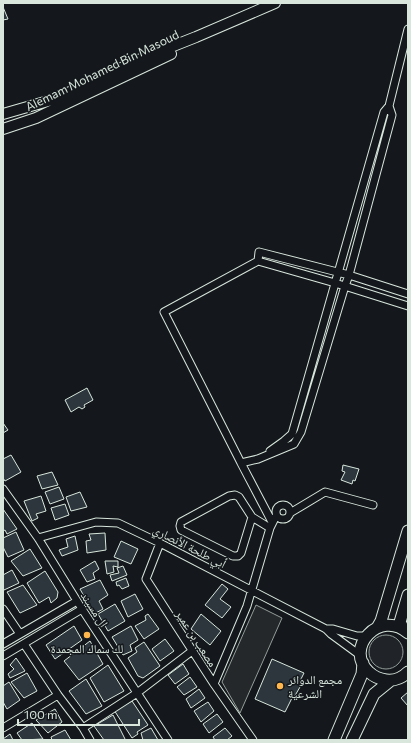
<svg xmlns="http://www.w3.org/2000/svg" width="411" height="743" viewBox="0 0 411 743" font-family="Commissioner,'Noto Naskh Arabic',sans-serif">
<rect width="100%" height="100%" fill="#14181c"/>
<path fill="#202428" stroke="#939e99" d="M369 652a17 17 0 1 1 34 0a17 17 0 1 1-34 0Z"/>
<path fill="#24282b" stroke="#939e99" d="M256,605l26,13 -42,95 -18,-31z"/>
<path fill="#2c363c" stroke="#d8e6dc" d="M3,7l5,12 -5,1z
M87,388l6,12 -9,5 1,2 -3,2 -3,-2 -8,5 -6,-12z
M3,423l5,7 -5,3z
M11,455l10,17 -16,9 -2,-3v-19z
M343,465l16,4 -4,12 -2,-1 -1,4 -11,-4 4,-8 -3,-1z
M52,472l6,13 -16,4 -5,-13z
M59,487l5,12 -14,5 -5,-12z
M80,492l7,15 -16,4 -5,-14z
M41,496l5,15 -10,3 2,4 -6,3 -8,-20z
M65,504l4,11 -14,5 -4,-12z
M3,509l14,20 -10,5 -2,-4 -2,1z
M16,532l8,18 -16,7 -5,-10v-9z
M105,533l1,17 -19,3 -1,-12 5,-1 -2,-6z
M75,536l3,14 -16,6 -3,-6 9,-3 -2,-8z
M121,541l17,8 -7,15 -17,-7z
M30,549l12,19 -19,8 -12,-15z
M95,561l4,8 -6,4 2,6 -8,3 -7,-12z
M105,561h13v6l-5,-1 1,6 -7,2z
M123,566l4,9 -15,6 -2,-6 9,-2 -2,-5z
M12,570l7,13 -15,7 -1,-3v-12z
M45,571l13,21 -1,6 -6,5 -2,-6 -10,6 -12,-20z
M126,578l3,8 -7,3 -3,-4 -2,1 -1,-4z
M100,580l8,15 -9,6 4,8 -9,5 -14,-25z
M222,584l6,5 -8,10 11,8 -9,11 -17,-13z
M23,585l14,20 -17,8 -13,-21z
M135,594l8,15 -15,8 -7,-16z
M115,604l10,17 -17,10 -10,-17z
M148,614l11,15 -15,10 -9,-13 11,-6 -1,-4z
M201,614l20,17 -11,14 -19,-16z
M74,626l8,14 -27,19 -9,-14z
M131,626l7,14 -8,5 2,6 -9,4 -11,-18z
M165,639l9,12 -14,10 -8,-12z
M90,641l13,23 -24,16 -15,-19z
M144,642l16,24 -17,12 -5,-2 -10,-18 9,-6 -2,-4z
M16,658l9,13 -15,7 -2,-4 6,-5 -4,-4z
M272,659l32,14 -6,12 2,2 -7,12 -1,-1 -7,14 -30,-13z
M183,664l6,10 -14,10 -7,-9z
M108,665l16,26 -20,11 -14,-24z
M27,673l10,18 -13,7 -13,-16z
M190,677l7,10 -13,8 -7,-8z
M86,679l16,27 -16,8 -17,-23z
M9,682l11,18 -13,9 -4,-7v-16z
M199,689l6,9 -14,10 -5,-9z
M408,692v14l-7,-8z
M132,701l16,24 -11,7 1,2 -6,4 -18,-28z
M208,702l6,9 -13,11 -7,-11z
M55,709l7,13 -14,11 -12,-13z
M217,714l6,8 -14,11 -6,-9z
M113,715l12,24 -1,1h-20l-10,-14z
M32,723l11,16 -21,1 -5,-7z
M151,728l7,12h-15l-2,-7z
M225,728l7,8 -5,4h-12l-2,-3z
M65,730l6,10h-19l-1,-3z
M10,734l3,6h-10v-1z"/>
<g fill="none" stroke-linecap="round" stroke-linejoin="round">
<defs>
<path id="street" d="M389,106l3,9 -43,160 -4,11 -44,146 -7,12 -36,15 -17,4 -77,-151 94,-51 77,22 73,23
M258,261l1,-9 90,23 59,19
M270,451l14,-10 8,-7 92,-322 5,-6 19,-77
M241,463l31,59
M3,489l35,49 44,71 86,131
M276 512a7 7 0 1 1 14 0a7 7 0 1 1-14 0Z
M290,513l35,-21 48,13
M252,517l-13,-20 -4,-2 -6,1 -48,26 -1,4 1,4 52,26h5l3,-3 11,-36 18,11
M38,538l58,-16 22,1 42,20 166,86 5,5 30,22
M160,543l-14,36 68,105 39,56
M3,609l17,25
M326,629h7l24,7h10
M3,644l74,-43
M24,644l34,51 25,33 7,12
M3,656l79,-47
M214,684l33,-78 23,-78 6,-12
M3,728l55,-33
M83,728l54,-35 55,-42"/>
<path id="secondary" d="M3,114l52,-15 88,-41 53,-21 79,-34
M3,129l33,-11 135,-64"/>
<path id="primary" d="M377,628l4,-7 27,-90
M404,630l-4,-8 8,-27
M408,633c-28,-25 -65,16 -39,39 5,5 10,7 17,8 8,1 16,-2 22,-8
M334,740l28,-66 1,-11
M352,740l22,-46 16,-13"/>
</defs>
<use href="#street" stroke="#d8e6dc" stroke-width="9"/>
<use href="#secondary" stroke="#d8e6dc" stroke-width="12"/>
<use href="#primary" stroke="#d8e6dc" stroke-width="13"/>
<use href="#street" stroke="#14181c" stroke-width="7"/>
<use href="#secondary" stroke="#14181c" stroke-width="10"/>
<use href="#primary" stroke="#14181c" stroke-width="11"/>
</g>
<g fill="#ffb74d" stroke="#14181c" stroke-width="1.5">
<circle cx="87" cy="635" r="4"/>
<circle cx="280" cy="686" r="4"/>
</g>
<g text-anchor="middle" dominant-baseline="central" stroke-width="3" stroke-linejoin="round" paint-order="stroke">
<g font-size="12" fill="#d8e6dc" stroke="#14181c">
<text transform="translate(102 70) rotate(-26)">Alemam Mohamed Bin Masoud</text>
<text transform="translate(190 546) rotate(27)">أبي طلحة الأنصاري</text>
<text transform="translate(95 609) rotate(57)">ال مسيند</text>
<text transform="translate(197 638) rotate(57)">مصعب بن عمير</text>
</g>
<g font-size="12" fill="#d8e6dc" stroke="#14181c">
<text x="87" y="648">لك سماك المجمدة</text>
<text x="288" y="679" text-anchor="start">مجمع الدوائر<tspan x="288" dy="14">الشرعية</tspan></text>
</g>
</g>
<rect width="411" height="743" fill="none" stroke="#d8e6dc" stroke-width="8"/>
<path d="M18 719v6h121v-6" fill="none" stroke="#d8e6dc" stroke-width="2"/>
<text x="24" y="719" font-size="12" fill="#d8e6dc" stroke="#14181c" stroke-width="3" paint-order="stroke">100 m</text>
</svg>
